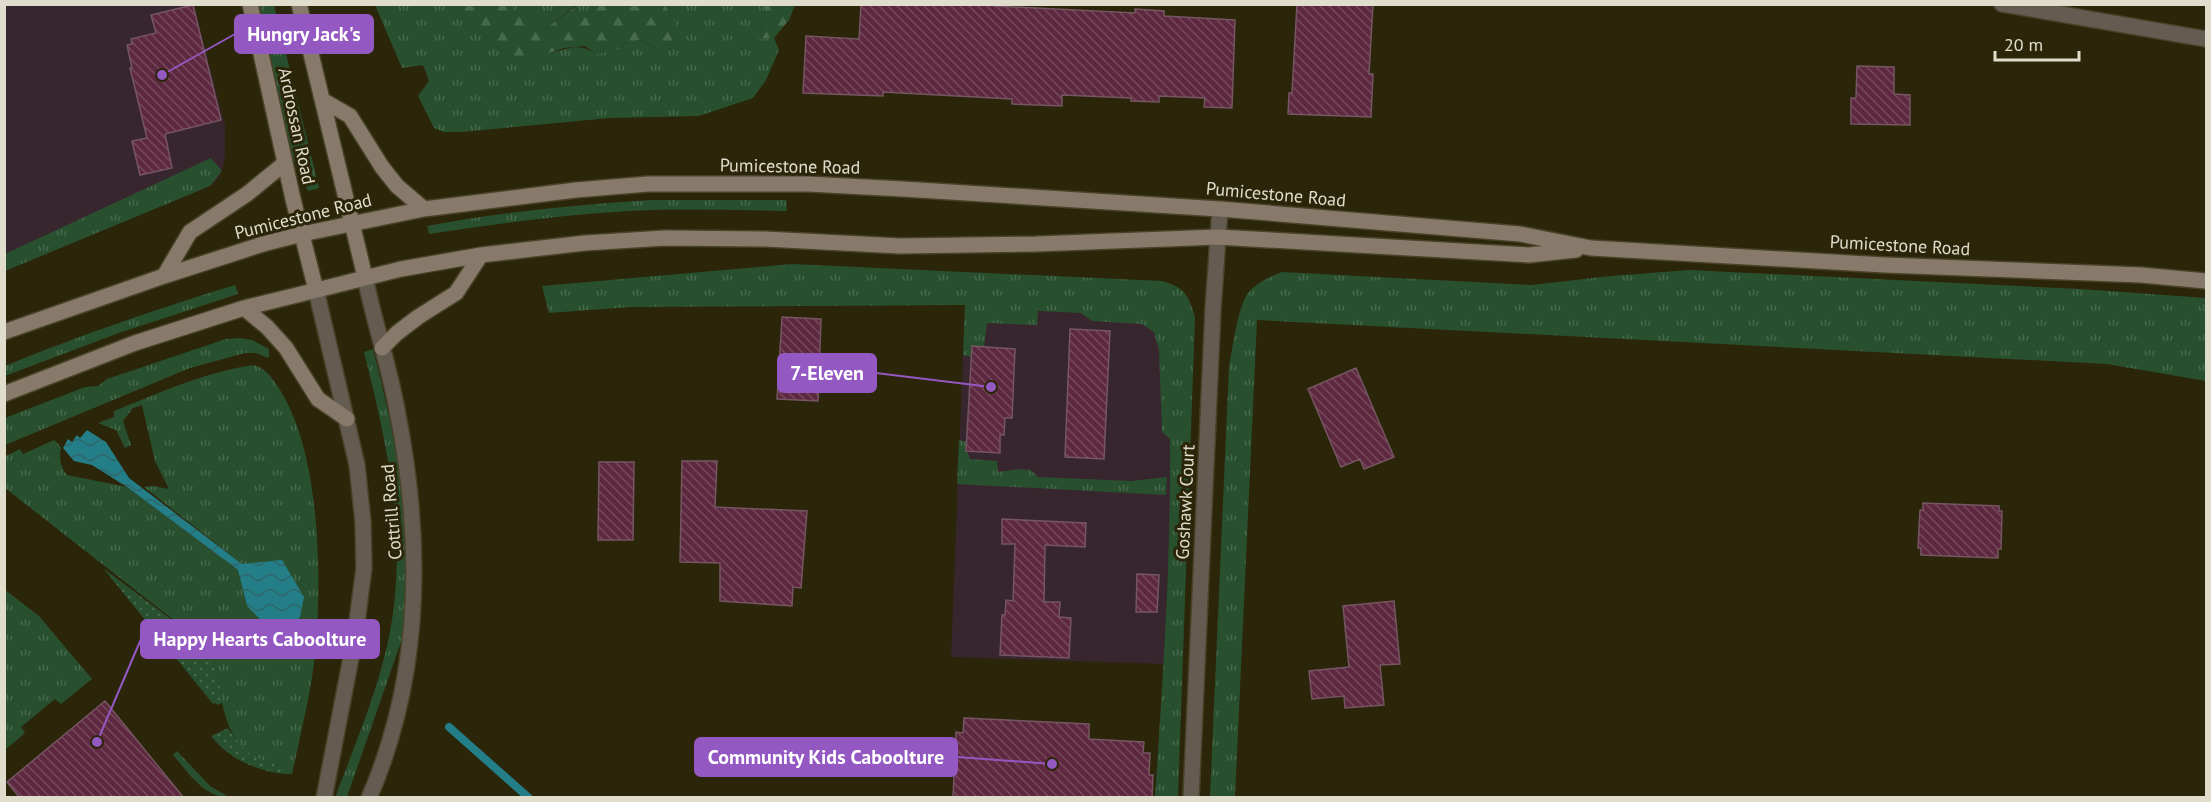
<svg xmlns="http://www.w3.org/2000/svg" width="2211" height="802" viewBox="0 0 2211 802" font-family="'PT Sans',sans-serif">
<defs>
<pattern id="grass-tufts" width="24" height="20" patternUnits="userSpaceOnUse" patternTransform="scale(1.5)"><rect width="24" height="20" fill="#28502f"/><path d="M3 7l-1-3M5 7V3M7 7l1-3M15 17l-1-3M17 17v-4M19 17l1-3" fill="none" stroke="#47694c"/></pattern>
<pattern id="forest-firs" width="22" height="20" patternUnits="userSpaceOnUse" patternTransform="scale(1.5)"><rect width="22" height="20" fill="#28502f"/><path d="M5 1l3.5 6h-7zM16 11l3.5 6h-7z" fill="#47694c"/></pattern>
<pattern id="garden-dots" width="8" height="8" patternUnits="userSpaceOnUse" patternTransform="scale(1.5)"><rect width="8" height="8" fill="#28502f"/><path d="M2 2h.1M6 6h.1" fill="none" stroke="#47694c" stroke-width="1.8" stroke-linecap="round"/></pattern>
<pattern id="water-waves" width="16" height="10" patternUnits="userSpaceOnUse" patternTransform="scale(1.5)"><rect width="16" height="10" fill="#237e87"/><path d="M0 5q4-4 8 0t8 0" fill="none" stroke="#30666a"/></pattern>
<pattern id="building-back-hatch" width="6" height="6" patternUnits="userSpaceOnUse" patternTransform="scale(1.5)"><rect width="6" height="6" fill="#5e2940"/><path d="M-1 5l2 2M0 0l6 6M5-1l2 2" fill="none" stroke="#75485a"/></pattern>
</defs>
<rect width="100%" height="100%" fill="#2b2509"/>
<path fill="#38262e" d="M5,5h189l31,121v29l-3,16 -6,10 -6,5 -205,85z
M965,305l73,6 107,4 8,2 17,66 1,112 -7,169 -213,-7z"/>
<path fill="url(#grass-tufts)" d="M256,5h18l45,183 -11,3c-29,-52 -39,-128 -52,-186z
M375,5h85l12,22 9,5 26,24c12,-1 26,0 39,-2 20,-4 31,-13 50,0l22,-5 8,-7 10,-3 20,9 20,-23 -11,-20h98l2,5 -6,29 15,-1 5,12 -13,30 -13,18 -54,18 -89,2 -149,14h-17l-10,-4 -16,-32 11,-15 -6,-16 -21,3z
M512,5h88l-18,15 -7,-14 -30,23 -10,-9 -23,-10z
M211,158l11,13 -12,15 -205,85v-17z
M650,200h136l1,11c-45,-1 -91,-2 -136,-1 -75,3 -149,13 -222,24l-2,-8c74,-14 148,-21 223,-26z
M792,264l370,17c23,7 26,13 33,36l-17,480h-23c8,-119 16,-238 15,-358l-8,-7 -3,-82 -5,-18 -12,-8 -50,-3 -11,-8 -43,-2 -1,14 -50,-2 -3,24 -12,10 -9,-2 2,-50 -335,2 -81,6 -7,-27z
M1690,270l390,19 126,9v83l-99,-17 -850,-44 -22,477h-25l19,-431c4,-18 9,-62 20,-74 9,-10 21,-15 33,-20l249,13 80,-9z
M235,285l3,9 -122,40 -111,42v-10c75,-31 152,-57 230,-81z
M240,338l12,2 17,9v7l-1,2 -12,-5h-11l-55,15 -185,77v-27l80,-31 13,-1 9,-7 119,-40z
M373,349c24,96 45,191 29,290l-55,158 -12,1c23,-62 52,-127 59,-193 10,-87 -9,-169 -30,-253z
M255,365c12,5 18,14 25,25 38,60 41,170 37,240 -2,48 -15,97 -25,144h-7v-8c-11,-3 -22,-4 -32,-9 -31,-17 -34,-75 -41,-107l-207,-162 -1,-31 16,-8 3,5 31,-14 7,7c-2,12 -1,18 6,28l60,12 111,83 9,36 -5,-42 -98,-77 9,-1 16,3 -14,-28 -13,-56 -9,3 -10,13 8,24 -6,3 -9,-18 -18,-7 16,-6v-6c46,-18 92,-40 141,-46z
M959,440l8,2v9l3,8 27,2 1,11 21,-3 12,1 7,7 93,4 36,-4 -1,18 -209,-11z
M4,589l35,27 53,63 -31,25 -6,-5 -34,28 4,6 -20,17z
M177,751l33,35 19,11c-25,1 -41,-25 -56,-42z"/>
<path fill="url(#forest-firs)" d="M460,5h52v5l23,10 10,9 31,-23 6,14 18,-15h65l11,20 11,7 -2,9 -6,7h-23l-17,-8 -13,2 -8,7 -22,5 -11,-8 -21,2 -40,14 -17,-6 -26,-24 -9,-5z
M763,5h32l-6,15 -15,18 -15,1 6,-29z"/>
<path fill="url(#garden-dots)" d="M103,568l109,82 11,52 -5,3 -3,-2 -2,1z
M228,728c17,27 26,31 57,38v8c-28,-3 -56,-15 -74,-38z"/>
<path fill="url(#water-waves)" d="M87,430l19,12 23,36 113,86 40,-4 22,37 -4,20 -8,11 -26,-3 -19,-19 -9,-36 -111,-83 -35,-22 -18,-4 -11,-13 5,-9 4,3 5,-7 3,3z"/>
<g fill="none" stroke-linecap="round" stroke-linejoin="round">
<path stroke="#237e87" stroke-width="8" d="M449,727l80,71"/>
</g>
<path fill="url(#building-back-hatch)" stroke="#755662" stroke-width="1.5" d="M861,4h133v2l141,7v-4l29,2v5l71,4 -3,88 -28,-1 1,-9 -46,-2v6l-28,-1v-3l-69,-3v11l-50,-2v-5l-129,-7v4l-80,-3 3,-57 53,3z
M1297,4h76l-4,70h4l-2,43 -83,-3 1,-21h3z
M193,5l28,115 -56,14 7,34 -32,7 -8,-34 15,-3 -17,-70h2l-5,-23 5,-1 -1,-5 25,-6 -5,-18z
M1857,66l37,1v27l16,1v30l-59,-1v-26h5z
M782,317l39,2 -3,82 -41,-2z
M1070,329l40,2 -6,128 -39,-2z
M972,346l43,3 -3,69h-7l-1,17h-4v18l-34,-2z
M1356,368l38,89 -30,12 -4,-10 -19,8 -33,-78z
M682,461h35l-2,46 92,4 -6,77 -8,-1 -1,19 -72,-5v-38l-40,-1z
M599,462h35l-1,78h-35z
M1923,503l76,3v5h3l-1,38h-3v9l-77,-3v-7h-3l2,-38h3z
M1002,519l84,4 -1,24 -40,-2 -1,57h16l-1,15 12,1 -2,40 -69,-3 2,-40h3l1,-15 7,1 2,-57h-13z
M1137,574l22,1 -2,37h-21z
M1394,601l6,63 -20,1 4,40 -39,3 -1,-12 -32,3 -3,-28 40,-4 -6,-61z
M105,701l79,97h-164l-13,-16z
M964,718l125,6v15l55,3 -1,11h7l-1,22h4l-1,23h-199l3,-66 7,1z"/>
<g fill="none" stroke-linecap="round" stroke-linejoin="round">
<defs>
<path id="minor" d="M2002,4l204,35
M365,277c9,45 24,88 32,133 26,130 26,264 -28,388
M316,290l41,175 6,57 1,46 -9,69 -31,161
M1191,798l22,-489 7,-100"/>
<path id="secondary" d="M250,4l43,195 23,91
M299,4l66,273
M324,101l26,15 32,51 15,19 27,23
M164,276l26,-44 57,-38 38,-31
M244,308l23,19 19,21 32,51 29,20
M4,332l160,-56 99,-32 39,-10 122,-25 152,-19 72,-6h160l95,5 317,20 300,25 71,14 294,17 256,10 65,6
M382,348l15,-15 21,-16 38,-24 25,-38
M4,394l131,-51 109,-35 45,-11 112,-28 80,-14 104,-12 80,-5 100,1 135,7 136,-2 182,-7 311,18 47,-5"/>
</defs>
<use href="#minor" stroke="#484228" stroke-width="18"/>
<use href="#secondary" stroke="#484228" stroke-width="18"/>
<use href="#minor" stroke="#645c51" stroke-width="15"/>
<use href="#secondary" stroke="#887a6a" stroke-width="15"/>
</g>
<g text-anchor="middle" dominant-baseline="central" stroke-width="6" stroke-linejoin="round" paint-order="stroke">
<g font-size="18" fill="#e0ddcd" stroke="#2b2509">
<text transform="translate(297 126) rotate(78)">Ardrossan Road</text>
<text transform="translate(790 166) rotate(1)">Pumicestone Road</text>
<text transform="translate(1276 194) rotate(5)">Pumicestone Road</text>
<text transform="translate(303 216) rotate(-14)">Pumicestone Road</text>
<text transform="translate(1900 245) rotate(3)">Pumicestone Road</text>
<text transform="translate(1185 502) rotate(-87)">Goshawk Court</text>
<text transform="translate(391 512) rotate(-95)">Cottrill Road</text>
</g>
</g>
<path fill="none" stroke="#9458c2" stroke-width="2" d="M162 75L235 34M991 387L876 373M97 742L141 639M1052 764L957 757"/>
<g fill="#9458c2" stroke="#2b2509" stroke-width="2">
<circle cx="162" cy="75" r="6"/>
<circle cx="991" cy="387" r="6"/>
<circle cx="97" cy="742" r="6"/>
<circle cx="1052" cy="764" r="6"/>
</g>
<g fill="#9458c2" stroke="#9458c2" stroke-width="2">
<rect x="235" y="15" width="138" height="38" rx="6"/>
<rect x="778" y="354" width="98" height="38" rx="6"/>
<rect x="141" y="620" width="238" height="38" rx="6"/>
<rect x="695" y="738" width="262" height="38" rx="6"/>
</g>
<g font-size="20" text-anchor="middle" font-weight="bold" fill="#fff">
<text x="304" y="41">Hungry Jack's</text>
<text x="827" y="380">7-Eleven</text>
<text x="260" y="646">Happy Hearts Caboolture</text>
<text x="826" y="764">Community Kids Caboolture</text>
</g>
<rect width="2211" height="802" fill="none" stroke="#e0ddcd" stroke-width="12"/>
<path d="M1995 51v9h84v-9" fill="none" stroke="#e0ddcd" stroke-width="3"/>
<text x="2004" y="51" font-size="18" fill="#e0ddcd" stroke="#2b2509" stroke-width="4.5" paint-order="stroke">20 m</text>
</svg>
